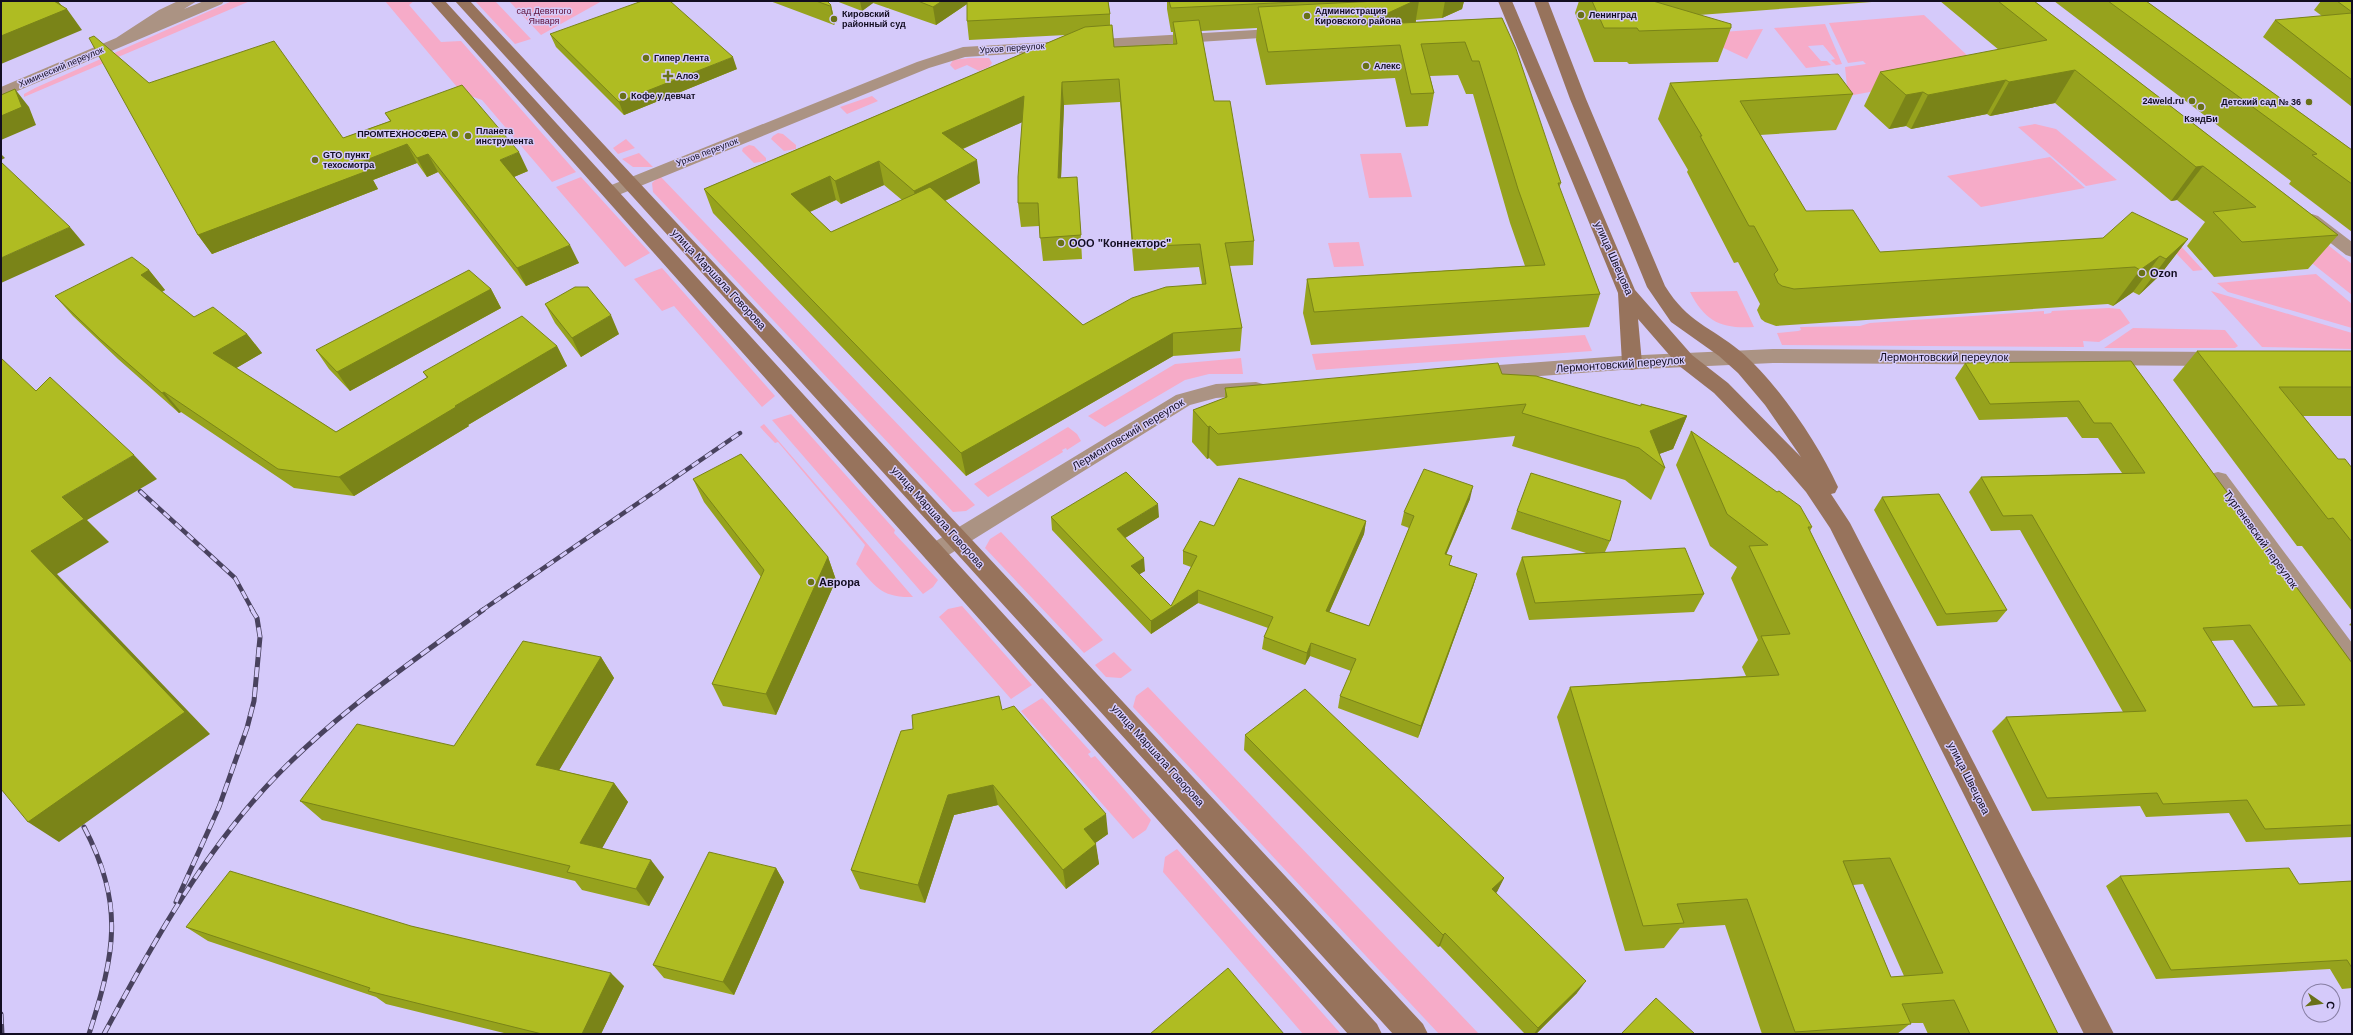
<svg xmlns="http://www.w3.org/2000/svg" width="2353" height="1035" viewBox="0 0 2353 1035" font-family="Helvetica,sans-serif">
<rect width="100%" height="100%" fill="#d5cafa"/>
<path fill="#f6abc8" d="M232,1h18l-226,96v-3l11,-6z
M385,1h29l-5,4 32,37 20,-1 115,131 -24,10 -70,-82 -20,-7z
M475,1h20l36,38 -16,5z
M509,1h93l-61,34z
M1924,15l60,56 -136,25 -3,-29 21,-3 -3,-3 -15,2 -19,-40z
M1825,24l17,40 -6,1 -5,-5 4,-1 -12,-14 -15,1 13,15h6l4,4 -25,3 -32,-40z
M1763,29l-16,30 -34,-16 -4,-10z
M969,58h20l3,5 -3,4 -10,4 -12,-6 -12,5 -5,-5 3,-5z
M872,96l6,5 -31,13 -7,-7z
M2035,124l21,5 61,51 -31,6 -68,-59z
M778,133l5,1 13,11v4l-12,2 -13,-12 2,-3z
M626,139l9,9 -17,6 -5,-6z
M749,145l5,1 12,12v3l-12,2 -12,-12 1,-3z
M639,153l14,14h-20l-11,-8z
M1401,153l11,44 -43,1 -9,-44z
M2050,157l35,31 -104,19 -34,-31z
M660,176l315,329 -9,6 -13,1 -300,-320 -1,-9z
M581,177l69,76 -25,14 -69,-80z
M2309,230l43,34v31l-49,-39z
M1359,242l5,24 -30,1 -6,-24z
M2179,244l24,26 -10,1 -19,-20z
M662,268l113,128 -13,11 -88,-101 -12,5 -28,-32z
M2316,274l36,30v24l-124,-36 -11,-9z
M1737,291l17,36c-32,2 -49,-5 -64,-35z
M2211,291l141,42v16l-90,-2z
M2109,308l11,1 10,14 -31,19 -16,-1 1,6 -302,-2 -5,-12 21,-2 3,-1 -1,-3 60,-1 10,-3 174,-12v3l7,-1 1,-2z
M2133,328l92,2 13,16 -3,2h-131z
M1585,335l7,16 -276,19 -4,-16z
M1241,358l2,16h-34l-24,6 -80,47 -17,-11 87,-52z
M791,414l104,116 -1,3 44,47 -5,7 -10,7 -151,-174z
M764,424l149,173c-32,1 -38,-11 -57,-33l9,-19 -87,-103 -3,1 -15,-16z
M1068,427l9,7 4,7 -14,9 -1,-2 -4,2 1,2 -75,45 -14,-13z
M1001,532l102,108 -19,13 -99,-105 5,-9z
M962,606l70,79 -21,14 -72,-82 9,-8z
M1114,652l18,18 -11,8 -15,-1 -11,-12z
M1148,687l331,347h-40l-306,-327 3,-11z
M1042,698l49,54 -3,2 3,4 4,-2 56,64 -5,10 -13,9 -112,-128z
M1177,849l164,185h-38l-140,-162 2,-15z"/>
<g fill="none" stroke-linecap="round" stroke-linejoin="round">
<path fill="#ab9383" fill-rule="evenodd" d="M178,1h19l-13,8 20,-8h20l-2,3 -221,94v-11l115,-49 43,-28z
M1287,28l8,5 -3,3 -327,21 -36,11 -313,128h-12l-3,-4 3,-4 313,-126 46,-15z
M2312,214l6,2 34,26v15l-6,-2 -40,-31 -3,-4 3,-4z
M1773,349l448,3 7,2 3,5 -3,5 -7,2 -448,-3 -152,7 -149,11 -7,-2 -3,-5 3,-5 7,-2 149,-11z
M1256,382l7,2 3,5 -3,5 -47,4 -26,7 -248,154 -8,3 -8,-3 -3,-6 3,-6 250,-152 40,-11z
M2218,472l8,2 126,169v28l-8,-3 -134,-182 -3,-6 3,-6z"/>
<path fill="#97735c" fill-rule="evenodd" d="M430,1h15l932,1023 5,10h-34z
M455,1h15l953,1023 5,10h-35z
M1498,1h14l123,289 57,65 36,28 73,74 -36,-52 -27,-32 -19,-17 -48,-34 -24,-35 -77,-188 -36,-98h14l38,98 79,187c23,37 45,40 75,65 37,31 78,92 98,136l-3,6 -4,1 19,29 264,511h-30l-254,-506 -24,-36 -31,-36 -61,-63 -36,-28 -40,-46 4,44 -3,5 -7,2 -7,-2 -3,-5 -4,-70z"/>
<defs>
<path id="rail-far1" d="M140,491l95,87 18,33
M481,611l259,-178"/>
<path id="rail" d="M84,827c41,78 31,126 5,207
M176,902l43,-95 28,-79 7,-27 6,-64 -3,-19 -5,-8
M1,1014l1,20
M104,1034c44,-82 90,-165 152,-236 64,-73 148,-131 227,-188"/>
</defs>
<use href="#rail-far1" stroke="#49425e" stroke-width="4.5"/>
<use href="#rail" stroke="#49425e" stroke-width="5"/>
<use href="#rail-far1" stroke="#d5cafa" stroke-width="3" stroke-dasharray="8" stroke-linecap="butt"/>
<use href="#rail" stroke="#d5cafa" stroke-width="3.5" stroke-dasharray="10" stroke-linecap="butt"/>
</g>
<path fill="#96a21d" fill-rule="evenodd" d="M770,1h57l4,4 4,18 -1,2z
M836,1h272l2,13v11l4,22 59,-3v-12h-2l-4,-23v-8h297l-2,8 -20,9 -26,2v2l86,-4 59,165 -2,5 41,106 -11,33 -278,18 -8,-32 4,-34 218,-13 -15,-43 -37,-129h-7l-8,-19 -28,1 4,17 -6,33 -22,1 -11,-49 -129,7 -10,-45 1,-12 -56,3 13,70 40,140 -1,24 -24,1 13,62 -2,23 -67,5 -207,120 -253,-263 -9,-24 362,-154 -97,5 -2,-19v-17l-31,21 -63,-22 -11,8zM1120,102l14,169 65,-4 3,17 -119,41 -138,-124 35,-18 -17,-34 59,-27 -4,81 3,24 18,-1 4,35 39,-2 -3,-58 -18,-23 3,-73zM884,185l18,15 -71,32 -21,-20 26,-12 5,4z
M1579,1h306l-186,14 32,13 -13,34 -89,2 -2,-2h-33l-19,-49z
M1940,1h94l304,234 -30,34 -94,8 -27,-31 18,-24 -28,-22 -6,1 -116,-98 -65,13 -3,-2 -76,15 -5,-3 -17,3 -25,-23 16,-34 119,-22z
M2054,1h92l206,149v82l-63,-48 2,-3z
M2321,1h31v106l-89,-70 12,-17 47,-4 -8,-6z
M550,34l187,35 -113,46 -68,-68z
M149,83l194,55 47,-17 -5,-8 143,58 -14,6 65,86 -53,23 -88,-114 -11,5 -10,-14 -44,17 5,9 -166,65 -14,-19z
M1670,83l183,11 -17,36 -76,5 46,76 74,41 308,-13 -28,36 -21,20 -6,-3 -20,14 -5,-2 -332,22 -11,-4 -4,-3 -4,-9 3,-6 -22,-42 -4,1 -47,-91 1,-2 -30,-51z
M149,270l16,20 -3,2 32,25 53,17 15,19 -26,15 100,64 91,-54 -4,-6 134,-26 10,20 -99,59 1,1 -115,70 -60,-8 -113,-76 -2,1 -61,-54 -45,-43 -18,-20z
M491,289l10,19 -151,83 -21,-22 -13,-19z
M545,304l74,30 -38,23 -26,-34z
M2197,351h155v65h-49l35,43 14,9v143l-50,-65h-5l-124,-166z
M2131,361l221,302v174l-106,5 -17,-29 -83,4 -6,-11 -108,5 -40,-80 14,-14 117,-5 -103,-182 -29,1 -22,-39 12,-15 141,-4 -24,-35h-16l-15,-21 -88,3 -24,-42 10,-15zM2233,640l45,66 -25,1 -42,-66z
M1502,374l139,32v-2l46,12 -14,33 -14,5 6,14 -14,32 -26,-20 -113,-34 3,-10 -298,30 -8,-8 -2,1 -15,-17 1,-32 32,-12v-10z
M1691,431l121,96 -2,4 248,503h-130l-5,-11h-12l-14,11h-135l-37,-109 -45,3 -16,20 -39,3 -68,-234 13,-30 176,-11 -4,-9 16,-27 -27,-62 6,-11 -27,-21 -34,-81zM1863,884l41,92 -13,1 -38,-92z
M693,479l135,78 8,23 -60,135 -53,-9 -11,-22 49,-107 -57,-75z
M1882,497l125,113 -10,12 -60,4 -63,-116z
M1470,499l-24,55 4,11 27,9 -4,13 -55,151 -80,-30 2,-12 11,-25 -41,-15 -5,9 -43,-16 2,-12 4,-9 -70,-25 -47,31 -99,-104 -1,-13h108l-34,21 20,33 -6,3 32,32 20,-39 -8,-3v-13l31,-25 152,-5 -2,13 -35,78 40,14 40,-98 -8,-3 3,-13z
M1517,511l93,30 -5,11 99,42 -10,18 -165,8 -13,-46 6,-17 64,-4 -75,-24z
M2352,622v4l-3,-1z
M601,657l13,21 -55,92 55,13 14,19 -26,46 62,29 -15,29 -67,-16 -7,-9 -253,-61 -22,-19 154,-55z
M1002,710l106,124 -13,9 4,21 -33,25 -68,-84 -44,10 -29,88 -65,-14 -9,-19 62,-141z
M1245,735l259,143 -8,15 81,100 -41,41h-11l-85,-88 -2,1 -194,-197z
M776,868l8,14 -50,113 -70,-17 -11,-13z
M2120,876l179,8 53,-3v107l-10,1 -12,-20 -174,10 -50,-93z
M411,926l213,60 -23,48h-93l-122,-30 -10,-7 -168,-56 -22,-14z"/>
<path fill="#7a8418" d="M52,1h6l7,9 2,-1 15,21 -81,34v-28z
M860,1h13v2l-11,8z
M942,1h28v1l-34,23 -3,-18z
M1414,1h5l-5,30 -52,-6z
M1445,1h19l-2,8 -20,9z
M831,5l4,18 -1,2 -4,-19z
M733,57l4,12 -113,46 -5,-13z
M2075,70l-20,33 -65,13 19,-34z
M2006,80l-19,34 -76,15 17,-34z
M1062,82l2,23 -4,96 -2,-23z
M15,89l14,18 7,18 -35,15v-24z
M1923,92l-17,34 -17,3 17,-34z
M1024,96l3,24 -81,36 -4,-23z
M407,144l10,19 -44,17 5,9 -166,65 -14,-19 163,-73z
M519,152l9,19 -19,8 -9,-19z
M1,154l4,4 -4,2z
M428,154l10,18 -11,5 -10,-19z
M977,160l3,23 -62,31 -4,-23z
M879,161l5,24 -43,19 -6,-23z
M2203,166l-26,34 -6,1 25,-34z
M830,176l6,24 -38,17 -7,-23z
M70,227l15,18 -84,38v-25z
M2188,239l-28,36 -21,20 27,-36z
M570,245l9,18 -53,23 -9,-18z
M2160,256l-27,36 -20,14 27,-36z
M149,270l16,20 -8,4 -16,-19z
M491,289l10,19 -151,83 -13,-19z
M611,315l8,19 -38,23 -9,-19z
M1173,333v23l-207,120 -5,-23z
M247,334l15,19 -34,20 -15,-20z
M557,346l10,20 -99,59 1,1 -115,70 -15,-19 116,-71z
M164,392l17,20 -2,1 -17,-20z
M1687,416l-14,33 -22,8 -1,-26z
M1210,426l-1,32 -2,1 1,-32z
M134,455l23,24 -70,41 22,22 -52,32 153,160 -151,108 -31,-20 3,-271 31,-54z
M1473,486l-3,13 -29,68 4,-13z
M1158,504l1,13 -42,26v-14z
M1366,521l-2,13 -40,90 2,-13z
M828,557l8,23 -60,135 -10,-21z
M1144,558l1,13 -13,8 -1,-13z
M1477,574l-4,13 -55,151 3,-12z
M1198,590v13l-47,31v-13z
M1311,643l-1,13 -5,9 2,-12z
M601,657l13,21 -63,106 -15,-19z
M614,783l14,19 -33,59 -15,-18z
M993,785l5,20 -44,10 -29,88 -7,-18 30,-90z
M1106,814l2,20 -21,15 -3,-20z
M1096,844l3,20 -33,25 -3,-19z
M651,860l13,17 -15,29 -13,-17z
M776,868l8,14 -50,113 -11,-13z
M1504,878l-7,14 -11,10 6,-13z
M1445,933l-5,13 -2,1 5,-12z
M611,973l13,13 -23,48h-19z
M1586,981l-9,12 -41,41h-2l4,-6z"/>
<path fill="#afbc22" stroke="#7a8418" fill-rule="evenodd" d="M1,1h53l13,8 -66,27z
M642,1h28l63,56 -114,45 -69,-68z
M816,1h11l4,4 -1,1z
M918,1h24l-9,6z
M967,1h141l2,13 -143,7z
M1169,1h146l-144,7z
M1377,1h37l-52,24 140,-7 14,31 45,134h-3l42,111 -286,18 -7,-33 238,-14 -27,-76 -39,-128h-7l-7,-19 -44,2 13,49 -23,1 -11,-49 -132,7 -10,-45z
M1592,1h61l78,23v4l-92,3 -2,-3h-33z
M1998,1h36l304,234 -96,7 -29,-30 43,-5 -53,-41 -7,1 -121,-97 -66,12 -3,-2 -78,15 -5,-3 -17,3 -26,-23 167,-32z
M2108,1h38l206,149v34l-40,-29 5,-1z
M2337,1h15v11z
M2352,13v67l-77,-60z
M1199,20l15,81h16l24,140 -29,2 17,85 -69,5 -212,120 -257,-264 381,-162 27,-2 2,22 63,-3 -4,-22zM1119,79l14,168 67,-3 6,40 -40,3 -34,11 -49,27 -153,-138 -99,45 -40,-38 39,-18 5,5 44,-20 35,30 63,-31 -35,-27 82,-37 -6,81v26h20l2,35 41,-3 -4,-58 -19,1 4,-96z
M94,36l55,47 125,-42 69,97 48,-17 -6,-8 77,-28 57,67 -19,8 70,85 -53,23 -89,-114 -11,4 -10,-14 -46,18 6,9 -169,64 -109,-197z
M1838,74l15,20 -113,7 66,110 47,-1 27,42 223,-14 29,-26 56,27 -22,20 -6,-3 -20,14 -5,-3 -341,22 -12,-3 -4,-3 -4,-9 4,-4 -24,-44h-5l-49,-90h2l-32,-53z
M15,89l7,18 -21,9v-21z
M1,162l69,65 -69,31z
M132,257l17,13 -8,5 53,42 19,-10 34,27 -34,19 123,79 92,-55 -5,-5 99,-56 35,30 -102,60 1,1 -117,70 -61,-8 -114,-77 -2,1 -62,-54 -45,-43z
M469,270l22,19 -154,83 -21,-22z
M575,287h13l23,28 -39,23 -27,-34z
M2197,351h155v36h-73l59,72h7l7,9v74l-19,-24 -5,1z
M1,358l35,33 14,-14 84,78 -72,42 22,22 -53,32 154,161 -157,110 -27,-33z
M2131,361l221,302v162l-87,4 -18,-29 -84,4 -6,-11 -110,5 -41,-81 140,-6 -114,-196 -29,1 -22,-39 164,-4 -34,-50h-17l-15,-22 -89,3 -25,-41zM2250,625l55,80 -52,2 -50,-79z
M1498,363l4,11 34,2 105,30v-2l46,12 -37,15 15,37 -26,-20 -117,-35 4,-9 -308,30 -8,-8 -2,1 -15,-17 34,-13 -2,-9z
M1691,431l86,61 2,-1 21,15 12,21h-4l250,507h-88l-16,-34 -52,4 9,20 -116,8 -48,-133 -70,5 7,19 -41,3 -73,-239 209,-12 -18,-39 29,-2 -41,-88 19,-1 -41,-31zM1890,858l53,115 -52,4 -48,-116z
M741,454l87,103 -62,137 -54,-10 52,-114 -71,-91z
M1424,469l49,17 -28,68 7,2 -3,9 28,9 -56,152 -81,-30 16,-37 -45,-16 -4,10 -43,-16 9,-20 -75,-27 -47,31 -100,-104 75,-45 32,32 -41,25 27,29 -13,8 40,40 26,-50 -14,-5 17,-30 14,5 25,-48 127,43 -40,90 43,15 45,-110 -10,-4z
M1531,473l90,28 -11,40 -93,-30z
M1939,494l68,116 -61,4 -64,-117z
M1685,548l19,46 -169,9 -13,-46z
M523,641l78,16 -65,108 78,18 -34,60 71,17 -15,29 -69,-17 3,-6 -270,-65 57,-77 97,22z
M1305,689l199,189 -12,11 94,92 -48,47 -93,-95 -2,2 -198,-200z
M999,696l3,14 12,-4 92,108 -22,15 12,15 -33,26 -70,-85 -45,10 -30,90 -67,-15 50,-139 12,-2 -1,-14z
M709,852l67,16 -53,114 -70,-17z
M2289,868l10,16 53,-3v87l-5,-8 -176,10 -51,-94z
M230,871l181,55 200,47 -29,61h-40l-174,-43 2,-3 -184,-61z
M1228,968l56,66h-134z
M1656,998l39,36h-74z"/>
<g fill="#697118" stroke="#d5cafa" stroke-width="1.5">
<circle cx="1581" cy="15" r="4"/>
<circle cx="1307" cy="16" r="4"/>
<circle cx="834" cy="19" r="4"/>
<circle cx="646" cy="58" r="4"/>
<circle cx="1366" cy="66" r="4"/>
<path d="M666 70h4v4h4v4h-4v4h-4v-4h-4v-4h4z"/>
<circle cx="623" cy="96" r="4"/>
<circle cx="2192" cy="101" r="4"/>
<circle cx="2309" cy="102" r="4"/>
<circle cx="2201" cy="107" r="4"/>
<circle cx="455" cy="134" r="4"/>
<circle cx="468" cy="136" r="4"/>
<circle cx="315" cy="160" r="4"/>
<circle cx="1061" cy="243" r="4"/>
<circle cx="2142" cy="273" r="4"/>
<circle cx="811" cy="582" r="4"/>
</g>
<g text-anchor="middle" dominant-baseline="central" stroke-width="3" stroke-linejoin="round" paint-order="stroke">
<g font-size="9" fill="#5c0e37" stroke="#d5cafa">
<text x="544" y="11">сад Девятого<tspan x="544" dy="10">Января</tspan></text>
</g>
<g font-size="9" font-weight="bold" fill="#120d21" stroke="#d5cafa" text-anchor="start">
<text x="1315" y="11">Администрация<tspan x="1315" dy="10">Кировского района</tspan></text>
<text x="842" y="14">Кировский<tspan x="842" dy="10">районный суд</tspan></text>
<text x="1589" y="15">Ленинград</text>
<text x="654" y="58">Гипер Лента</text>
<text x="1374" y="66">Алекс</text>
<text x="676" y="76">Алоэ</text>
<text x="631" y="96">Кофе у девчат</text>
<text x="2184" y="101" text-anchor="end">24weld.ru</text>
<text x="2301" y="102" text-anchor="end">Детский сад № 36</text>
<text x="2201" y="119" text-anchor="middle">КэндБи</text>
<text x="476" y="131">Планета<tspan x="476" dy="10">инструмента</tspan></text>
<text x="447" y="134" text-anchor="end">ПРОМТЕХНОСФЕРА</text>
<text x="323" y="155">GTO пункт<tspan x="323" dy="10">техосмотра</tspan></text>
</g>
<g font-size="9" fill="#120d21" stroke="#d5cafa">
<text transform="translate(1012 48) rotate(-4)">Урхов переулок</text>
<text transform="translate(61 67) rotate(-23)">Химический переулок</text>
<text transform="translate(707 152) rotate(-21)">Урхов переулок</text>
</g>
<g font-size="11" font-weight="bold" fill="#120d21" stroke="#d5cafa" text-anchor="start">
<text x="1069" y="243">ООО "Коннекторс"</text>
<text x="2150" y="273">Ozon</text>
<text x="819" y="582">Аврора</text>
</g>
<g font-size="11" fill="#120d21" stroke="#d5cafa">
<text transform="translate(1614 258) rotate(66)">улица Швецова</text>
<text transform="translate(719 279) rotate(47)">улица Маршала Говорова</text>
<text x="1944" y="357">Лермонтовский переулок</text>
<text transform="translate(1620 364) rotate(-4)">Лермонтовский переулок</text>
<text transform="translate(1128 434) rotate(-31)">Лермонтовский переулок</text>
<text transform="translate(938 517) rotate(48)">улица Маршала Говорова</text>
<text transform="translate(2261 539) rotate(54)">Тургеневский переулок</text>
<text transform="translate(1158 755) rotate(48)">улица Маршала Говорова</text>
<text transform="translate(1969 778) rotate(63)">улица Швецова</text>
</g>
</g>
<rect width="2353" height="1035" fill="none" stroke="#120d21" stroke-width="4"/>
<g transform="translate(2321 1003) rotate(103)"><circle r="19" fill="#d5cafa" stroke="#877ea3"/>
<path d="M0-3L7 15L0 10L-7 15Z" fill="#697118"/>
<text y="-6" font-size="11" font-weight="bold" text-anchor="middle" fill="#120d21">С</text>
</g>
</svg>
